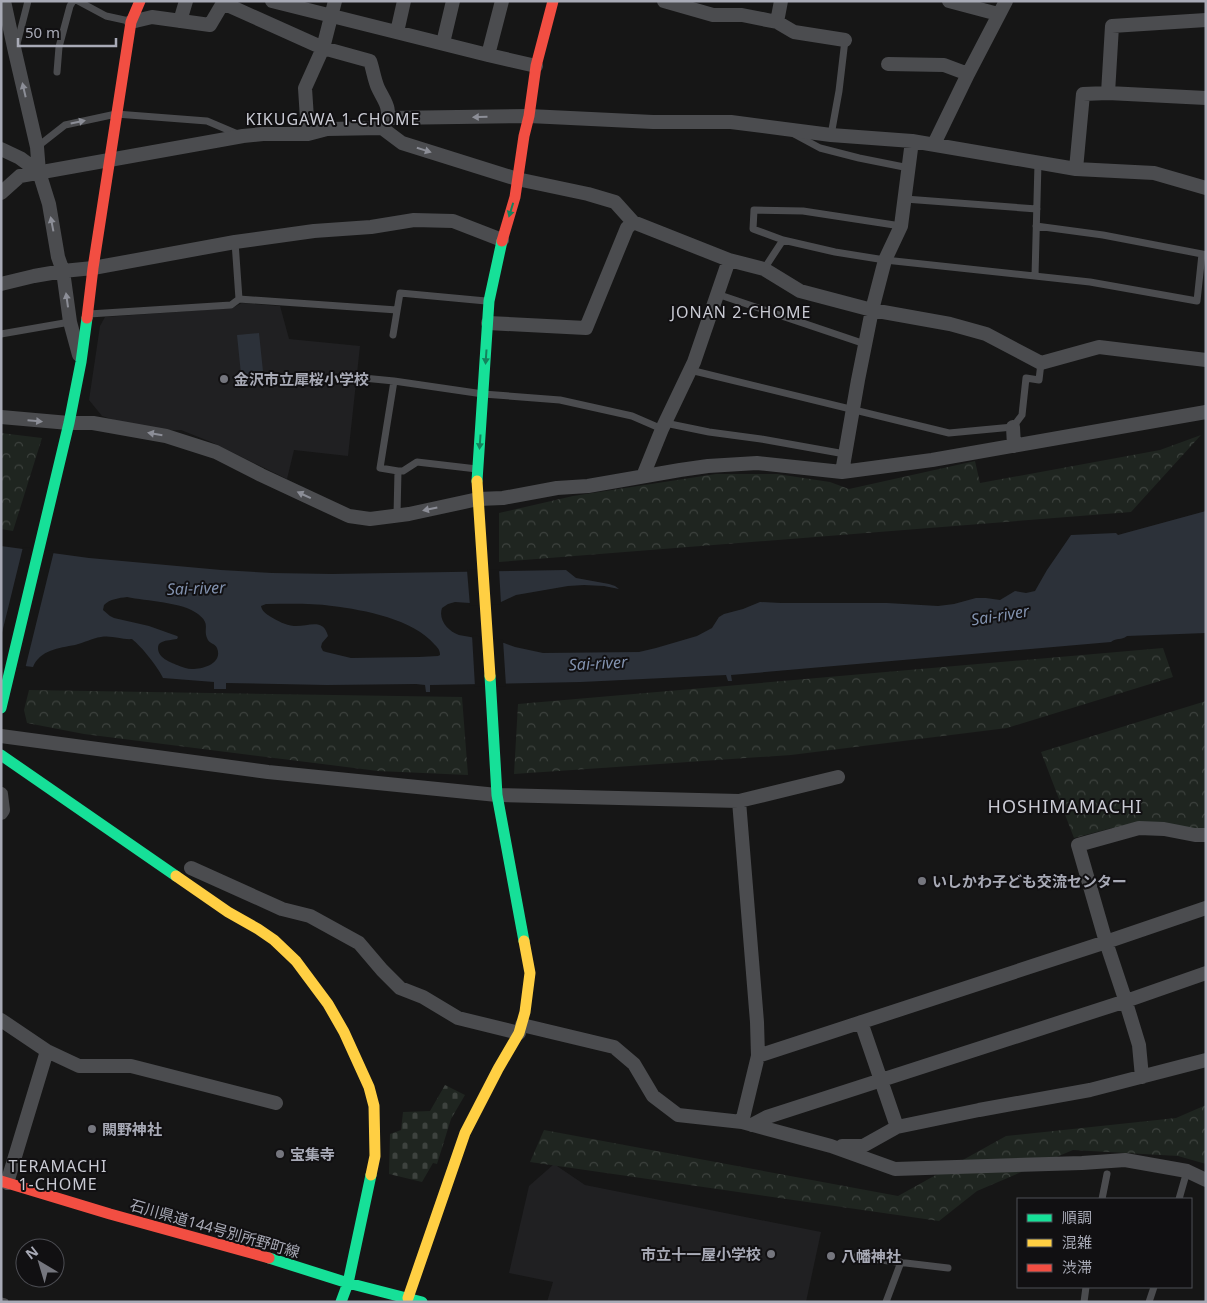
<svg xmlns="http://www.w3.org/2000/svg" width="1207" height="1303" viewBox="0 0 1207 1303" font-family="'Noto Sans','Noto Sans JP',sans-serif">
<defs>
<pattern id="forest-crowns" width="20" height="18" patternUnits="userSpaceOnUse" patternTransform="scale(1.25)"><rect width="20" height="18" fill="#1f2520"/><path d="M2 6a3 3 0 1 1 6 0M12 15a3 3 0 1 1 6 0" fill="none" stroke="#3d423e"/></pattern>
<pattern id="cemetery-stones" width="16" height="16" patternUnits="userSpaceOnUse" patternTransform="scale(1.25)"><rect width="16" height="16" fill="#1f2520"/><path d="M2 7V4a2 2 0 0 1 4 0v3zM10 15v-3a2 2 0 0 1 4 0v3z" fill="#3d423e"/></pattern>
</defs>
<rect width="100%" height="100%" fill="#161616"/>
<path fill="#202022" d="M242,303l38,3 9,33 71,7 -12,110 -54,-6 -7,29 -76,-37 -30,-12 -33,1 -46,-15 -13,-16 11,-74 5,-9 127,-9z
M554,1164l31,21 236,47 -15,70h-259l6,-20 -44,-9 20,-87z"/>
<path fill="url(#forest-crowns)" d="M1,433l41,5 -29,93 -12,-2z
M1201,435l-70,77 -632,50v-49l74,-17 143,-22h61l53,8 19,7 126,-28 5,22 180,-33z
M1163,648l10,29 -166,51 -216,27 -277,19 4,-70z
M29,690l433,7 6,78 -90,-4 -294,-37 -57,-11 -3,-13z
M1206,701v128l-94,-1 -38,10 -33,-86z
M1206,1105v59l-28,-8 -105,-6 -96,41 -38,30 -409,-59 14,-32 354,66 108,-60 170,-18z"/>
<path fill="url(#cemetery-stones)" d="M445,1085l20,10 -14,24 -14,45 -4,-1 -11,19 -33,-8 1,-40 11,-4 2,-18 27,-1z"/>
<path fill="#2c3139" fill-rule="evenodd" d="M259,333l5,48 -22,3 -5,-49z
M1206,511v122l-79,3c-6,5 -10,1 -16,6l-380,33 1,6h-4l-2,-6 -145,7 -151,3v7h-4l-1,-7 -9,-1 -89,1 -101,-2v6h-12v-7l-51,-4c-5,-11 -21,-31 -31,-39 -10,1 -20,-4 -31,-2 -9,1 -17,6 -26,8 -16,3 -35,5 -42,22l-32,-4v-117l88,12 132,12 51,3 60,1 234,-4 10,8 33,6 6,2 4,3 -15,-3 -20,-1 -16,1 -52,9 -15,7 -31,1 -15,-1 -7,2 -6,4c-4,12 6,23 17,27l45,8 11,4 28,6 96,-1 17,-4 41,-12 15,-8 7,-11 5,-3 19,-5 17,-7 21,1h106l51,3 16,-2 22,-6h10l14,2 15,-9 11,2 9,-2 12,-21 24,-35 45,-2 2,2zM127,597c19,4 56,5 71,17 13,10 5,14 9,24 2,6 8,5 10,10 6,15 -13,21 -25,21 -5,0 -10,-2 -15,-4 -7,-3 -19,-7 -19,-17 0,-3 1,-5 4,-6 4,-2 10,-2 15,-3l1,-2 -1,-1 -28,-10 -35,-8 -4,-2 -7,-6 1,-5c6,-6 15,-7 23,-8zM266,604c22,0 45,-1 66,2 33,4 81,13 103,39 3,3 5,5 5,10l-2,1 -19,1 -68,1 -25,-6 -3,-1 -2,-4 1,-4 6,-7c-5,-19 -20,-9 -34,-10 -9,-1 -16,-5 -23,-9 -5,-3 -9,-6 -10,-11z"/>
<path fill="#161616" d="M23,547l31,4 -29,118 -24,-3v-29z
M499,569l2,35 -31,2 -3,-36z
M472,635l31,5 3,46 -31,1z"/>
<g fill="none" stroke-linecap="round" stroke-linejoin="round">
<path stroke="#4b4c4f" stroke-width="7" d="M78,1l28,15 23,5
M17,44l11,-43
M57,72l2,-25 11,-41 3,-5
M794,134l26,14 39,10 50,10
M831,135l8,-44 6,-51
M37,147l28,-22 51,-11 91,7 33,14
M905,199l132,10
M1036,226l67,9 99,19
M783,240l-30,-11 1,-19 49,1 98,15
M764,269l19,-29 52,12 50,8 205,22 107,19 5,-47 4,1
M1035,276l3,-113
M717,294l148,50
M239,299l158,11
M89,314l142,-9 8,-6 -4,-57
M1,334l69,-12
M393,335l7,-42 86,8
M690,370l259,63 64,-6 9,-12 4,-37 13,2 2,-17
M353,377l41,4 89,13 77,6 72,16 30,13
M394,381l-14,87 18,3 -1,44
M665,423l44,9 52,7 84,15
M398,471h5l14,-9 60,7
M1102,1199l5,-25
M1179,1199l8,-28
M855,1257l93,11
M1,1301l4,1
M886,1302l15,-40
M1084,1302l2,-15
M1149,1302l5,-15"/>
<path stroke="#4b4c4f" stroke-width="14" d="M4,1l11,51 22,95 2,25 10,32 9,53 5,14 7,51 9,33
M272,1l216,54 48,11
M664,1l49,14h29l35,7
M781,1l-4,21 17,10 51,8
M949,1l49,13
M180,21l6,-20
M131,22l21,-5 58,8 13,-22 100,45 47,13c3,8 4,18 8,27 6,13 15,21 6,36
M397,32l7,-31
M443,43l10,-42
M488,55l14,-54
M888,64l56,1 24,9
M1108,93l4,-67 94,-6
M388,118l141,-2 124,6h78l100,13 81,6 164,28 78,4 52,15
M308,134l-3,-46 18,-40 12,-47
M934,144l34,-70 38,-73
M1,149l19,9 19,14
M1076,169l7,-75 25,-1 98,5
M1,193l19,-17 223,-40 20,-2h45l19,-5 55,-1 20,15 115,36 71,15 27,8 18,20 96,38 35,9 36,22 72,19 78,14 36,10 55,29 58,-16 107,13
M1,284l33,-8 29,-5 30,-3 142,-26 79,-11 57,-4 43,-7 39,1 49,19
M488,323l98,5 41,-100 6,-6
M1,417l68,6h24l73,13 50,16 45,23 88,41 21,3 39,-5 69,-15 25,-1 54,-10 31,-2 92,-16 28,-4 49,-3 85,9 90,-12 274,-48
M1013,427l1,19
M842,472l16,-92 14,-70 13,-50 16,-34 11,-85
M643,476l19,-47 32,-67 35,-102
M1,736l267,36 229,23 242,6 99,-24
M1,794l2,16 -2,3
M739,801l18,221 1,34 -16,66
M191,868l91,41 28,7 49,27 23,27 18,18 23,9 35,21 61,15
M1,1020l46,31 -40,132
M861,1022l36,105
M522,1025l92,22 20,17 19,32 25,19 64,7 89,24 64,23 187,-6 43,-3 62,11 19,9
M47,1051l32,15h52l145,37
M758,1056l348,-114 100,-34
M1142,1077l-3,-32 -15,-49 -18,-54 -28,-97 61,-17 25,1 31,6h11
M752,1125l15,-8 359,-116 80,-28
M842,1146h21l34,-19 82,-17 111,-20 116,-30"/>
<path stroke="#16e098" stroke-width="11" d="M477,481l12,-180 13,-60
M490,676l7,119 27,146
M1,708l68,-285 12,-61 6,-44
M1,755l175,121
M269,1258l79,25 74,19
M341,1302l7,-19 23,-108"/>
<path stroke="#ffcf43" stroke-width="11" d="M477,481l13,195
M176,876l52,36 30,17 16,11 22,21 32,43 16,28 25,55 5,19 1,50 -4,19
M408,1298l57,-165 33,-64 21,-36 6,-21 5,-39 -6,-32"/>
<path stroke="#f24e42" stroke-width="11" d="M502,241l13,-44 9,-61 5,-20 7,-50 17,-65
M87,318l6,-50 38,-246 9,-21
M1,1181l109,33 159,44"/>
</g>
<defs><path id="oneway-solid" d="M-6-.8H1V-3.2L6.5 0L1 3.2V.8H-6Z" transform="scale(1.25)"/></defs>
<g fill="#8c8e97">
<use href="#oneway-solid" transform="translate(24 90) rotate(-103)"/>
<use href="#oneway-solid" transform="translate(480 117) rotate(179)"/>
<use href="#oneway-solid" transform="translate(78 122) rotate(-12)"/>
<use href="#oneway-solid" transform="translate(424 150) rotate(17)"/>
<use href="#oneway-solid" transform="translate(52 224) rotate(-101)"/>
<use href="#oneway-solid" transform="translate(67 300) rotate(-98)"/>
<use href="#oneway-solid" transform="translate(35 421) rotate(5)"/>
<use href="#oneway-solid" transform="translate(155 434) rotate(-170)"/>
<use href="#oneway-solid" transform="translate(304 495) rotate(-155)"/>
<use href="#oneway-solid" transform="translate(430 509) rotate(168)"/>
</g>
<g fill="#14825c">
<use href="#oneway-solid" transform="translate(511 210) rotate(107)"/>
<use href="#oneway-solid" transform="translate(486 357) rotate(94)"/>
<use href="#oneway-solid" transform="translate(480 442) rotate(94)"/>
</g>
<g fill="#75767e" stroke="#111012" stroke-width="2">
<circle cx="224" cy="379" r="5"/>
<circle cx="922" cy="881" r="5"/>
<circle cx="92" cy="1129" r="5"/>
<circle cx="280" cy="1154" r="5"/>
<circle cx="771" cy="1254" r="5"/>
<circle cx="831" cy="1256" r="5"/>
</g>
<g text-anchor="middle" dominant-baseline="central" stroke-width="4" stroke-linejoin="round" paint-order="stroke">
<g font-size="15" font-weight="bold" fill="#a8aab6" stroke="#111012" text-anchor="start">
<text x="234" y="379">金沢市立犀桜小学校</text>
<text x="932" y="881">いしかわ子ども交流センター</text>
<text x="102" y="1129">闕野神社</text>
<text x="290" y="1154">宝集寺</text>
<text x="761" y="1254" text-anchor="end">市立十一屋小学校</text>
<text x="841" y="1256">八幡神社</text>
</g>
<g font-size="15" fill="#a8aab6" stroke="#111012">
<text transform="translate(215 1228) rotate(16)">石川県道144号別所野町線</text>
</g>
<g font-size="16" letter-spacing="1" fill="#c9cad3" stroke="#111012">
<text x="333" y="119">KIKUGAWA 1-CHOME</text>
<text x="741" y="312">JONAN 2-CHOME</text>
<text x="58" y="1166">TERAMACHI<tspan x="58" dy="18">1-CHOME</tspan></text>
</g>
<g font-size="16" font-style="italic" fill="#8292af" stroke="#111012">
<text transform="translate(196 588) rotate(-2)">Sai-river</text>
<text transform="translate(1000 615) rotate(-9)">Sai-river</text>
<text transform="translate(598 663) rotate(-3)">Sai-river</text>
</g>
<g font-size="18" letter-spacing="1" fill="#c9cad3" stroke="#111012">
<text x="1065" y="806">HOSHIMAMACHI</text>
</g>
</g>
<rect width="1207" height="1303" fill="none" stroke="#a8aab6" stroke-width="5"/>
<rect x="1017" y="1198" width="175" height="90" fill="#111012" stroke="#4d4e54"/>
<rect x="1027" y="1214" width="25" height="8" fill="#16e098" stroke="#4d4e54"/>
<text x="1062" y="1223" font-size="15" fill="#a8aab6">順調</text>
<rect x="1027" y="1239" width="25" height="8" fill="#ffcf43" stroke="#4d4e54"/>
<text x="1062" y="1248" font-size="15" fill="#a8aab6">混雑</text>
<rect x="1027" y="1264" width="25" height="8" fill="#f24e42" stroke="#4d4e54"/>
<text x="1062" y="1273" font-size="15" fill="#a8aab6">渋滞</text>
<g transform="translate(40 1263) rotate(322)"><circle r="24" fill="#111012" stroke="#4d4e54"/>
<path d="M0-4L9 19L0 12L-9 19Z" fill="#75767e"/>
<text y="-8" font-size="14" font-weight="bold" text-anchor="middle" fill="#a8aab6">N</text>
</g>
<path d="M18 38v8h98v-8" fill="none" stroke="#a8aab6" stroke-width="2.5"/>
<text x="25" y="38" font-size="15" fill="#a8aab6" stroke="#111012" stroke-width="4" paint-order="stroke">50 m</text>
</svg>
